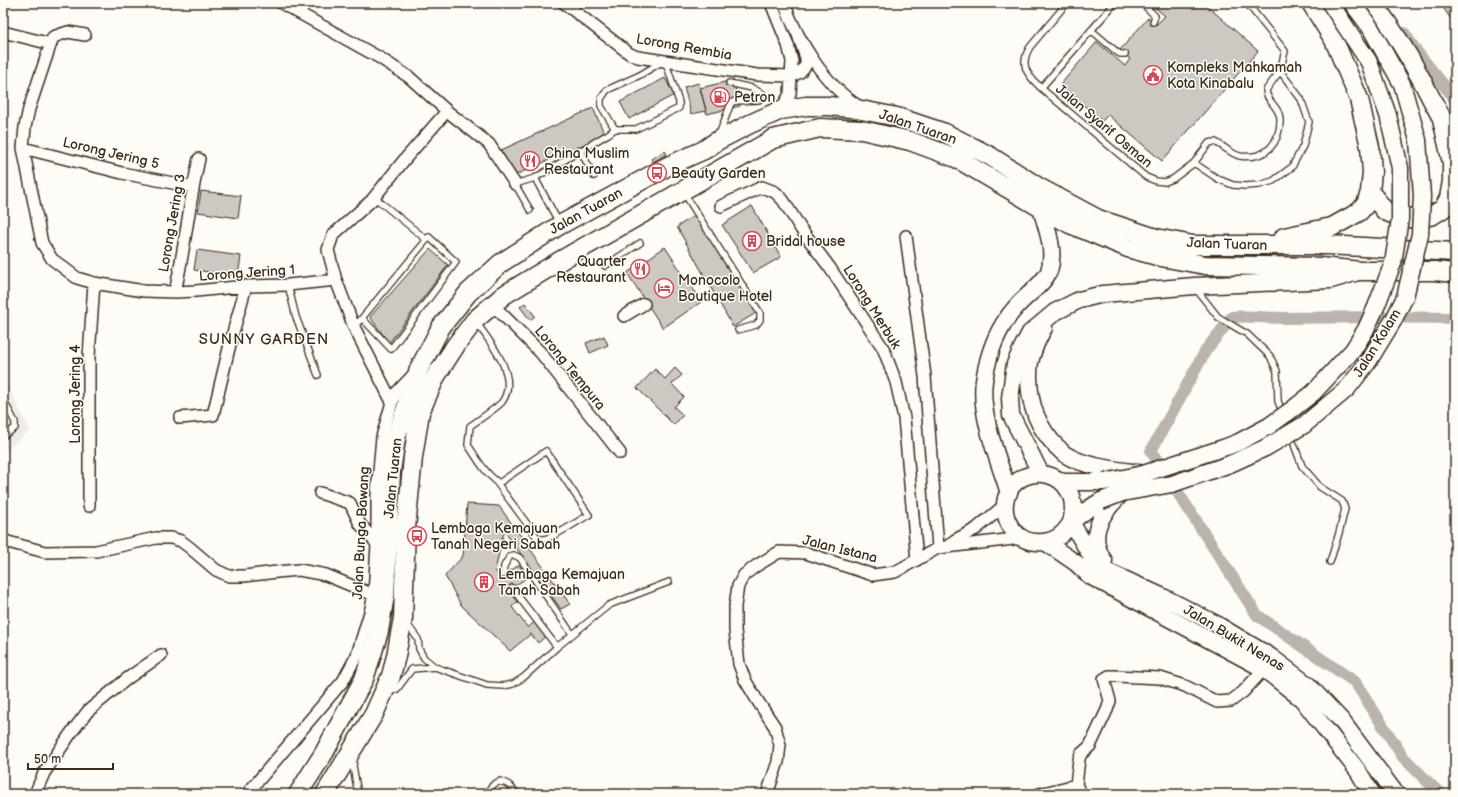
<svg xmlns="http://www.w3.org/2000/svg" width="1458" height="797" viewBox="0 0 1458 797" font-family="'Balsamiq Sans',sans-serif">
<rect width="100%" height="100%" fill="#fdfcf7"/>
<filter id="ink" filterUnits="userSpaceOnUse"><feTurbulence type="fractalNoise" baseFrequency=".025" numOctaves="2"/><feDisplacementMap in="SourceGraphic" scale="8" xChannelSelector="R" yChannelSelector="G"/><feConvolveMatrix kernelMatrix="1 2 1 2 8 2 1 2 1" color-interpolation-filters="sRGB"/></filter>
<g filter="url(#ink)">
<path fill="#efece7" d="M3,377l27,53 -27,23z"/>
<g fill="none" stroke-linecap="round" stroke-linejoin="round">
<path stroke="#bbb4ad" stroke-width="12" d="M1404,33l13,19 38,47
M1441,794l-9,-8 -29,-29 -48,-75 -98,-67 -106,-164 55,-101 26,-33c17,-2 34,1 52,1 57,-1 114,-1 171,0"/>
</g>
<path fill="#cdc8c2" stroke="#3b2a1e" d="M1150,3h54l54,48 -96,110 -54,-46 -6,6 -42,-36 37,-43 28,24 5,-7 -10,-9 28,-32 8,7 9,-9z
M1445,3h10v22l-13,-19z
M665,78l9,17 -45,24 -9,-17z
M733,80l7,26 -33,8 -7,-26z
M699,83l7,28 -15,3 -7,-27z
M593,108l12,27 -94,42 -12,-26z
M665,151l2,3 -14,8 -2,-3z
M201,191l40,5 -3,22 -40,-6z
M752,206l29,51 -28,16 -31,-48z
M695,215l61,98 -23,14 -56,-100z
M665,247l36,55 -38,26 -36,-55z
M430,249l18,16 -59,78 -19,-26z
M197,250l44,6 -3,20 -44,-6z
M525,303l10,13 -5,4 -10,-13z
M604,336l4,9 -18,8 -4,-10z
M675,368l7,7 -10,9 12,13 -10,10 9,8 -9,10 -37,-37 18,-19 10,10z
M467,504l32,2 71,98 -9,5 -57,-78 -9,40 6,6 18,-12 9,12 -18,12 8,12 -6,6 16,21 6,-6 12,14 -8,7 -7,-9 -21,17 -49,-46 -16,-29 18,-20z"/>
<g fill="none" stroke-linecap="round" stroke-linejoin="round">
<defs>
<path id="service" d="M1067,3l-37,44c-11,18 -3,28 11,41l105,89 10,4 9,1 8,-3 21,-16 15,-20 6,-1c9,4 16,12 25,14 20,3 35,-6 39,-26 1,-5 2,-11 0,-16 -3,-9 -13,-14 -13,-24l14,-19 5,-20 -38,-48
M1142,3l13,13 -2,6
M1091,30l26,22 3,2h5
M1041,88l74,-85
M719,135l12,-32 4,-2 24,-1 4,-6 -11,-6 -23,-5
M580,150l14,26
M1194,163l24,16 15,6 12,1 14,-1 14,-4 19,-14 11,-21 6,-24 -8,-23 -21,-28
M535,178l24,45
M684,193l76,120v7l-4,5 -18,5
M374,197l53,43
M530,210l-15,-26 20,-6 73,-44 7,-5h21l43,-21v-6l-14,-42 -25,15 -33,15 -6,9v7l14,23
M605,266l35,-23
M288,285l8,32 22,58
M1196,289l22,28 29,17 23,22 7,15 1,30 24,65 18,21 22,14 3,8 -6,24 -9,29
M476,322c14,20 44,55 26,80 -4,5 -25,19 -32,24l-2,19c9,13 17,29 31,38l47,-32 43,64c-10,5 -35,23 -45,24 -3,1 -5,-1 -8,-3l-42,-57
M354,327l8,-9 67,-81 27,25 -65,87 -29,-31
M3,399l12,23v6l-12,8
M503,575l1,-9 6,-10 4,-1 6,3 52,76
M512,588l45,59
M407,624l11,15 1,10 5,9 11,9
M389,692l8,-3 15,-20 23,-2 52,18 16,1 10,-2 11,-7 33,-30 52,-42 60,-23
M354,759l-1,7 5,28
M485,794l9,-10 7,-3 8,4 8,9"/>
<path id="minor" d="M281,3l99,55 29,19 38,34 42,33 26,40
M564,3l66,51 8,3 119,18 35,1 8,-4 6,-7v-7l-9,-26
M771,3l17,42 4,16 -2,33 -9,16
M784,3c14,38 41,83 76,104
M3,32l48,12
M85,35l-17,-3 -15,5 -24,72 -4,18 -2,21 19,95 10,16 25,19 17,5 50,8 31,1 21,-1 50,-5 42,-1 48,-5 18,47 38,75
M23,148l99,25 71,14
M721,206l41,-19 13,5 8,8 18,29 29,39 53,80 13,34 8,36 13,142
M906,236l19,140 13,172
M336,280l-8,-30 5,-15 39,-35 33,-41 42,-48
M175,292c10,-44 14,-89 24,-133
M493,305l47,47 80,101
M624,316l20,-12
M180,418l33,-3 18,-75 15,-54
M320,493l30,10 10,21 17,20
M89,506v-150l5,-73
M3,539l5,3 37,10 51,-1 60,-13h15l10,3 8,6 27,23 13,6h15l33,-4 22,-2 27,5 48,20
M948,546l7,-6 21,-11 30,-25
M35,794l9,-21 27,-40 17,-22 40,-33 33,-23
M247,794l96,-113 14,-26 13,-43 4,-17 3,-51v-51l5,-56 10,-35 5,-10 19,-20
M767,794l11,-32 2,-17 -5,-18 -18,-27 -12,-20 -6,-16 -4,-34v-24l3,-20 6,-11 12,-9 23,-14 27,1 67,22 22,-3 43,-24 85,-10
M1039,794l37,-9
M1081,794l-5,-9 3,-26 2,-5 9,-8 17,-36 3,-9 -6,-22 5,-3h6l45,2 25,8 32,16 14,-1 12,-9 21,-23"/>
<path id="secondary" d="M1044,328c-6,10 -11,22 -14,34 -1,5 -1,10 -1,15 0,27 9,51 28,70 3,2 5,6 9,8 19,12 52,15 74,18
M1041,474l-30,-59 -1,-17 5,-34 8,-18 7,-13 25,-21 24,-12 24,-6 91,-8 137,-6 27,-8
M1062,482h42
M1009,493c-10,-32 -30,-79 -25,-112 4,-27 14,-54 32,-74 9,-11 28,-23 33,-36 7,-21 -3,-44 -8,-63
M1071,522l19,32 7,9 9,8 55,25 55,28 55,33 37,28 33,35 55,74
M1071,522c14,-52 -52,-65 -65,-24 -3,11 0,23 7,32 12,16 38,16 51,2 3,-3 5,-7 8,-10 8,-8 19,-15 29,-21
M1045,542l31,21 14,13 174,93 38,30 56,72 14,23
M1104,561c-17,-25 -4,-46 15,-65"/>
<path id="primary" d="M1373,3c17,23 33,47 46,72 10,18 18,37 30,54
M1370,192l15,19 12,5 20,3 16,-4 11,-7 5,-10 3,-17v-18l-10,-44
M1284,237l48,-10 27,-15 7,-8 4,-12 2,-20 -2,-25 -11,-48 -25,-59 -23,-37
M298,794l26,-41 40,-74 10,-31 5,-17 6,-36 6,-123 5,-34 23,-69 22,-42 27,-34 33,-30 59,-38 108,-59 36,-16 13,-9 33,-17 31,-14 25,-4h22l23,2 46,9 48,16 45,23 50,32 58,31 58,19 37,7h134l128,7
M325,794l49,-80 17,-38 5,-20 7,-38 3,-90 7,-71 7,-45 16,-36 20,-31 19,-25 29,-25 59,-36 210,-120 47,-11 42,2 48,11 46,17 85,50 29,16 58,24 33,9 44,8 115,2 41,4h73l21,2"/>
</defs>
<use href="#service" stroke="#3b2a1e" stroke-width="8"/>
<use href="#minor" stroke="#3b2a1e" stroke-width="14"/>
<use href="#secondary" stroke="#3b2a1e" stroke-width="19"/>
<use href="#primary" stroke="#3b2a1e" stroke-width="21"/>
<use href="#service" stroke="#fdfcf7" stroke-width="5.5"/>
<use href="#minor" stroke="#fdfcf7" stroke-width="11"/>
<use href="#secondary" stroke="#fdfcf7" stroke-width="16"/>
<use href="#primary" stroke="#fdfcf7" stroke-width="18"/>
<defs>
<path id="secondary-bridge" d="M1104,482l39,-8 83,-27 13,-5 30,-16 25,-18 19,-15 40,-43 13,-21 10,-22 17,-44 7,-44v-51l-12,-53 -19,-53 -39,-59
M1101,501l21,-8 50,-9 58,-20 35,-16 39,-23 43,-36 21,-27 25,-41 12,-24 15,-63 2,-38 -4,-56 -16,-56 -32,-57 -18,-24"/>
</defs>
<use href="#secondary-bridge" stroke="#3b2a1e" stroke-width="19" stroke-linecap="butt"/>
<use href="#secondary-bridge" stroke="#fdfcf7" stroke-width="16"/>
</g>
</g>
<defs>
<symbol id="civic-ring" viewBox="-11 -11 22 22"><circle r="9.5" fill="#fdfcf7" stroke="#d1495b" stroke-width="1.5"/><path d="M-.6-6.5H3V-4.5H.6V-3L4-1V1h2V6H-6V1h2V-1L-.6-3ZM-1.2 2.5V6h2.4V2.5Z" fill="#d1495b"/></symbol>
<symbol id="fuel-ring" viewBox="-11 -11 22 22"><circle r="9.5" fill="#fdfcf7" stroke="#d1495b" stroke-width="1.5"/><path d="M-5.5-6h7V0h2V4h1.3V-2.5L3-4.5l.8-.8L6-3V5H2.5V1h-1V6h-7ZM-4.2-4.7v3.2H.2V-4.7Z" fill="#d1495b"/></symbol>
<symbol id="restaurant-ring" viewBox="-11 -11 22 22"><circle r="9.5" fill="#fdfcf7" stroke="#d1495b" stroke-width="1.5"/><path d="M-5-6h1v4h1v-4h1v4h1v-4h1v5L-1.5 .5V6h-2V.5L-5-1ZM5-6V6H3V1.5H1.5Q1.5-4 5-6Z" fill="#d1495b"/></symbol>
<symbol id="bus-ring" viewBox="-11 -11 22 22"><circle r="9.5" fill="#fdfcf7" stroke="#d1495b" stroke-width="1.5"/><path d="M-5-6H5V4H4V6H2V4H-2V6H-4V4H-5ZM-3.5-4V0h7V-4ZM-3.5 1.2v1.5H-2V1.2ZM2 1.2v1.5H3.5V1.2Z" fill="#d1495b"/></symbol>
<symbol id="building-ring" viewBox="-11 -11 22 22"><circle r="9.5" fill="#fdfcf7" stroke="#d1495b" stroke-width="1.5"/><path d="M-4-6H4V6H1V3H-1V6H-4ZM-2.5-4.3h1.7v1.8h-1.7ZM.8-4.3h1.7v1.8H.8ZM-2.5-1h1.7V.8h-1.7ZM.8-1h1.7V.8H.8Z" fill="#d1495b"/></symbol>
<symbol id="hotel-ring" viewBox="-11 -11 22 22"><circle r="9.5" fill="#fdfcf7" stroke="#d1495b" stroke-width="1.5"/><path d="M-6-4.5h1.5V1H6V5H4.5V3h-9V5H-6ZM-4 0a1.8 1.8 0 1 1 3.6 0ZM.5 0V-2.5h3Q6-2.5 6 0Z" fill="#d1495b"/></symbol>
</defs>
<g fill-rule="evenodd">
<use href="#civic-ring" x="1142" y="64" width="22" height="22"/>
<use href="#fuel-ring" x="709" y="86" width="22" height="22"/>
<use href="#restaurant-ring" x="519" y="150" width="22" height="22"/>
<use href="#bus-ring" x="646" y="162" width="22" height="22"/>
<use href="#building-ring" x="741" y="230" width="22" height="22"/>
<use href="#restaurant-ring" x="629" y="258" width="22" height="22"/>
<use href="#hotel-ring" x="653" y="277" width="22" height="22"/>
<use href="#bus-ring" x="406" y="525" width="22" height="22"/>
<use href="#building-ring" x="473" y="571" width="22" height="22"/>
</g>
<g text-anchor="middle" dominant-baseline="central" stroke-width="3" stroke-linejoin="round" paint-order="stroke">
<g font-size="14" fill="#3b2a1e" stroke="#fdfcf7">
<text transform="translate(684 47) rotate(10)">Lorong Rembia</text>
<text transform="translate(1104 126) rotate(40)">Jalan Syarif Osman</text>
<text transform="translate(918 127) rotate(19)">Jalan Tuaran</text>
<text transform="translate(111 153) rotate(13)">Lorong Jering 5</text>
<text transform="translate(586 211) rotate(-29)">Jalan Tuaran</text>
<text transform="translate(172 223) rotate(-80)">Lorong Jering 3</text>
<text transform="translate(1227 244) rotate(2)">Jalan Tuaran</text>
<text transform="translate(247 273) rotate(-4)">Lorong Jering 1</text>
<text transform="translate(872 307) rotate(58)">Lorong Merbuk</text>
<text transform="translate(1377 343) rotate(-58)">Jalan Kolam</text>
<text transform="translate(570 368) rotate(51)">Lorong Tempura</text>
<text transform="translate(75 394) rotate(-90)">Lorong Jering 4</text>
<text transform="translate(393 478) rotate(-84)">Jalan Tuaran</text>
<text transform="translate(361 533) rotate(-87)">Jalan Bunga Bawang</text>
<text transform="translate(840 549) rotate(14)">Jalan Istana</text>
<text transform="translate(1234 638) rotate(31)">Jalan Bukit Nenas</text>
</g>
<g font-size="14" fill="#3b2a1e" stroke="#fdfcf7" text-anchor="start">
<text x="1167" y="67">Kompleks Mahkamah<tspan x="1167" dy="16">Kota Kinabalu</tspan></text>
<text x="734" y="97">Petron</text>
<text x="544" y="153">China Muslim<tspan x="544" dy="16">Restaurant</tspan></text>
<text x="671" y="173">Beauty Garden</text>
<text x="766" y="241">Bridal house</text>
<text x="626" y="261" text-anchor="end">Quarter<tspan x="626" dy="16">Restaurant</tspan></text>
<text x="678" y="280">Monocolo<tspan x="678" dy="16">Boutique Hotel</tspan></text>
<text x="431" y="528">Lembaga Kemajuan<tspan x="431" dy="16">Tanah Negeri Sabah</tspan></text>
<text x="498" y="574">Lembaga Kemajuan<tspan x="498" dy="16">Tanah Sabah</tspan></text>
</g>
<g font-size="15" letter-spacing="1" fill="#3b2a1e" stroke="#fdfcf7">
<text x="264" y="339">SUNNY GARDEN</text>
</g>
</g>
<rect width="1458" height="797" fill="none" stroke="#fdfcf7" stroke-width="16"/>
<rect x="8" y="8" width="1442" height="781" fill="none" stroke="#3b2a1e" stroke-width="1.5" filter="url(#ink)"/>
<path d="M28 763v6h85v-6" fill="none" stroke="#3b2a1e" stroke-width="2"/>
<text x="34" y="763" font-size="12" fill="#3b2a1e" stroke="#fdfcf7" stroke-width="3" paint-order="stroke">50 m</text>
</svg>
